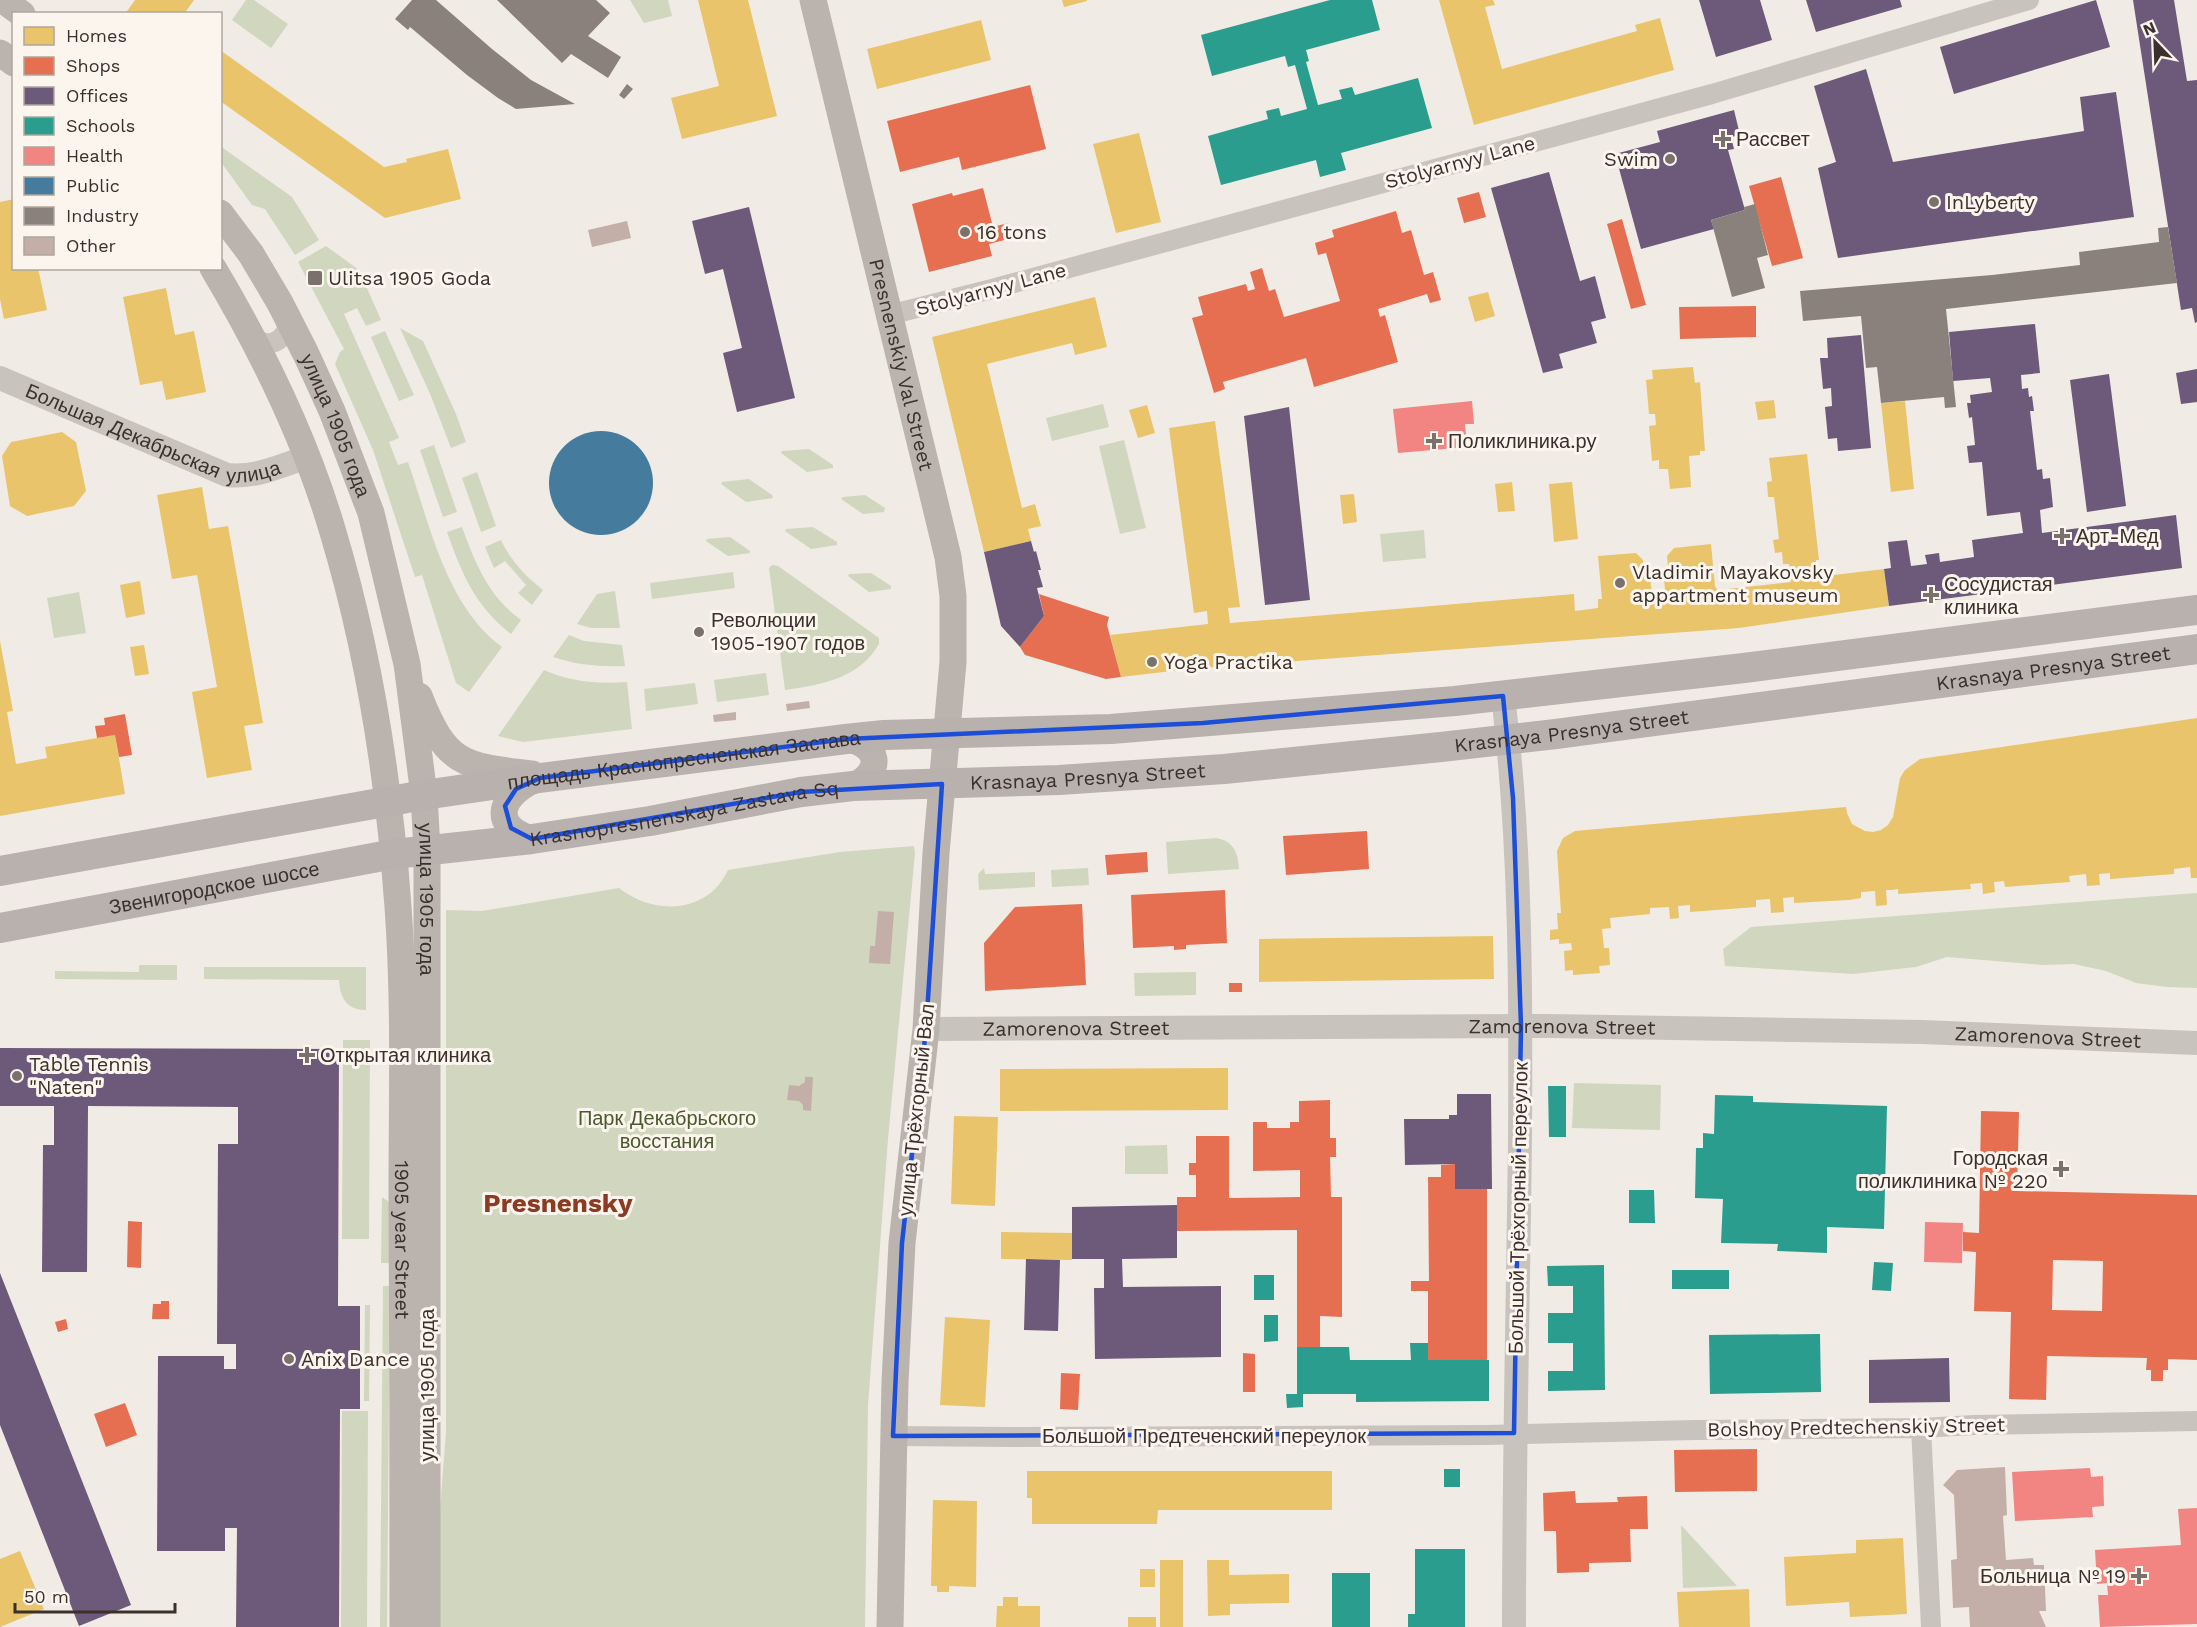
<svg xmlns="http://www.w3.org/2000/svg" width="2197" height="1627" viewBox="0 0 2197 1627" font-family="'Work Sans',sans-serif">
<rect width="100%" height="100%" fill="#f0ebe5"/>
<path fill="#d1d6bf" d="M246,0h8l34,24 -17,24 -39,-28z
M630,0h38l4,16 -28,7z
M220,146l72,51 27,43 -24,15 -30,-46 -13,-4 -31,-43z
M326,246l33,24 22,50 -15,6 -9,-18 -13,6 55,124 -10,4 9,23 10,-3c22,63 38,144 94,185l-33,45 -13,-9 -34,-108 -7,2 -42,-127 -38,-86 5,-12 4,-3 -46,-87z
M400,328l23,13 33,73 10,28 -15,6 -20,-52z
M385,331l29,64 -15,6 -28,-64z
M1103,404l6,23 -57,14 -6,-23z
M1124,440l22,88 -26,6 -21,-88z
M434,445l23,67 -14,5 -23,-67z
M809,449l24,16v3l-26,4 -26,-19 1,-2z
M477,472l19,54 -15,6 -19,-54z
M749,479l23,16 1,3 -27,4 -25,-18 1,-2z
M865,495l20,13 -1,4 -21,2 -22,-15 2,-2z
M462,527c13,36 27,70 59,93l-10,14c-36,-28 -49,-60 -64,-102z
M813,527l24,15v3l-26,4 -26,-18 1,-2z
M1424,530l2,28 -43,4 -3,-28z
M730,537l20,14v2l-22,3 -22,-15 1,-2z
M501,540c10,21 24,36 42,50l-11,15 -14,-12 8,-8 -21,-24 -11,7 -9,-21z
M772,565l6,1 101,72v6c-19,34 -58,41 -94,46l-16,-122z
M733,572l2,16 -83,11 -2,-16z
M871,573l20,13v3l-22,3 -21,-16 1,-2z
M615,591l5,37h-29l-14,-4 20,-30z
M79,592l7,41 -32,5 -7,-40z
M569,635l15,6 38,4 3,21c-25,1 -48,-1 -72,-9z
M544,670c27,12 53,14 83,12l5,47 -109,13 -25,-6z
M766,673l3,22 -52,7 -3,-22z
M695,683l3,21 -52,7 -2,-22z
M1216,838c18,3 22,15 23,31l-71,5 -2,-32z
M914,846l1,7 -27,286 -20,266 -3,222h-427v-93l8,-102v-522l36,1 137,-23c34,27 88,27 109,-18l112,-18z
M984,868l1,6 50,-2v15l-56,3 -1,-16z
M1088,868l1,17 -37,2 -1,-17z
M2197,893v95l-30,-1 -31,-4 -30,-12 -32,-7 -31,1 -96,-8 -31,10 -63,7 -128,-8 -2,-17 28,-22z
M139,965h38v15l-122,-1v-8l84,1z
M204,967h162v43c-20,0 -26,-13 -27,-30l-135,-1z
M1196,972v23l-61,1 -1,-23z
M343,1040h27l-1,199h-27z
M1574,1083l87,2 -1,45 -88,-2z
M1167,1145l1,29h-43v-28z
M382,1197l8,6 -1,60h-8z
M383,1286h7l-3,341h-7z
M365,1305h5l-1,96h-5z
M342,1411h26l-1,216h-26z
M1681,1525l56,61 -54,2z"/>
<path fill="#e9c46a" d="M135,0h59l-10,14h-59z
M698,0h50l29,116 -95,23 -11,-41 48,-12z
M1062,0h25v1l-23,6z
M1439,0h54l2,5 -10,2 17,62 135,-38 -2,-6 25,-7 14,52 -200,55z
M981,20l10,40 -114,29 -10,-40z
M220,50l164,117 23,-5 -1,-3 42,-10 13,50 -76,19 -165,-117z
M1139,133l22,89 -45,11 -23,-89z
M14,199v69h24l9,42 -43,9 -4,-20v-97z
M166,288l9,47 19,-4 12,61 -40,8 -4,-19 -22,4 -17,-88z
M1488,292l7,24 -20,6 -7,-25z
M1095,297l12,50 -32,8 -3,-12 -85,21 35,144 13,-4 6,22 -13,3 3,12 -47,11 -52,-215z
M1693,367l2,16 5,-1 5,69h-5v4l-11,1 2,31 -21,2 -2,-20h-9v-9l-7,1 -3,-35 7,-1 -1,-11h-6l-3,-34 7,-1 -1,-9z
M1774,400l2,18 -18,2 -3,-18z
M1905,401l9,88 -23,3 -10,-89z
M1147,405l8,28 -17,5 -9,-28z
M1215,421l25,186 -12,1 2,15 344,-29 1,17 23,-3v-9h4l-4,-43 38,-3 7,7 2,19h5l2,13 13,-1 -1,-14h5l-2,-21 7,-8 37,-4 4,42 6,11 7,-1v-7l63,-7 -2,-18h-6l-1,-12 -7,1 -2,-13 6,-1 -5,-42h-6l-1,-15 5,-1 -3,-23 38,-4 12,106h-3l1,17 67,-8 5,37 -150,22 -550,41 -68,8 -11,-42 98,-11 -1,-13 -13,2 -25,-185z
M62,432l14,10 10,49 -12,15 -47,10 -17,-10 -8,-50 9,-14z
M1512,482l3,29 -17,1 -3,-28z
M1572,482l6,57 -24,3 -5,-58z
M202,487l7,42 19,-3 35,197 -19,3 8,44 -45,8 -15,-86 25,-5 -20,-112 -25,4 -15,-84z
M1354,494l3,28 -14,2 -3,-29z
M140,581l5,33 -19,4 -6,-33z
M0,641l13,70 -6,1 9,52 31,-6 -2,-11 70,-12 10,59 -125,22z
M144,645l5,29 -14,2 -5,-29z
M2197,718v160h-6l-1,-11 -16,2v5l-64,5v-6l-11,1 1,11 -13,1 -1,-12 -17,2 1,6 -65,5 -1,-6 -10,1 1,10 -12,2 -1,-11 -12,1 1,5 -73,5v-5l-6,1h-6l1,15 -11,1 -1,-15 -14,1v6l-12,2 -55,3v-6l-11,1 1,14 -13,1 -1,-14 -14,1v7l-66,5v-7l-12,1 1,12 -9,1 -1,-12 -19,1v6l-40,4 1,10 -9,1 2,19h5l1,17 -11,1 1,7 -27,2v-5l-8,1 -1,-20 8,-1 -1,-7 -12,1v-5l-9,1v-10l8,-1 -1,-16h4l-4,-62 6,-13 12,-7 271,-24 1,6 5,11 13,7 8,1 8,-2 7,-5 5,-8 7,-39 5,-8 15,-11z
M1493,936l1,43 -235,3v-43z
M1228,1068v42l-228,1v-42z
M954,1116l44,1 -3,89 -44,-2z
M1001,1232l71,1v27l-71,-1z
M945,1317l45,3 -5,87 -45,-2z
M1027,1471h305v39h-174l-1,14h-125v-26h-5z
M933,1500l44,1 -1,86 -27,-1v6h-12v-6h-6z
M1903,1538l4,76 -57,3 -1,-15 -63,4 -2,-49 72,-4v-13z
M20,1551l24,58 -44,18v-68z
M1160,1560h23v67h-23z
M1207,1560h22v15l60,-1v29l-59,1v11l-22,1z
M1140,1569h15v18h-15z
M1749,1589l1,38h-71l-2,-35z
M1003,1597h15v9h22v21h-44l1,-21h6z
M1128,1617h28v10h-28z"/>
<path fill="#e76f51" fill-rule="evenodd" d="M1030,85l16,64 -84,21 -3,-13 -59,15 -13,-51z
M1781,177l22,81 -31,8 -23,-80z
M983,188l10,39 15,-4 4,15 -23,6 3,12 -63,16 -17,-68 40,-11 1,3z
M1479,192l7,25 -22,6 -7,-25z
M1396,211l6,22 9,-3 13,45 9,-3 8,28 -11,3 -3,-9 -49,15 2,8 5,-2 13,47 -84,25 -8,-29 -83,24 2,7 -11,4 -22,-75 11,-3 -5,-18 48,-13 2,7 7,-2 -5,-17 12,-4 7,23 6,-2 9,28 56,-16 -14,-48 -8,2 -3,-12 19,-6 -2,-7z
M1622,219l24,86 -15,4 -24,-85z
M1756,306v31l-76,2 -1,-32z
M1039,594l70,23 -2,8 14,52 -15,2 -81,-24 -5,-8 24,-31z
M125,714l7,41 -13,2 -4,-22 -18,3 -2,-12 10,-1 -1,-7z
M1367,831l2,38 -83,6 -3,-39z
M1147,852l1,20 -41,3 -2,-20z
M1225,890l2,53 -41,2v4l-12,1v-4l-41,2 -2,-53z
M1082,904l4,81 -101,6 -1,-48 31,-36z
M1229,983h13v9h-13z
M1330,1100v38h6v19h-6l1,40h11v120l-22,-1v31h-23v-117l-120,1v-34h19v-22h-7v-12h7v-27h33v62l71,-1v-27l-47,1v-49h14v6h23v-6h9v-21z
M1981,1111l38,1 -2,79 180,4v165l-29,-1v11h-5v11h-12v-11h-5l1,-12 -100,-2 -1,44 -37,-1 2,-87 -37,-1 2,-59 -13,-1v-19l16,1zM2053,1260l50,1 -1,50 -50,-1z
M1455,1164v25h32v171h-59v-69h-17v-10h18l-1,-104h13v-12z
M128,1221l14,1 -1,46 -14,-1z
M161,1301h8v18h-17l1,-15h8z
M66,1319l2,10 -10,3 -3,-10z
M1243,1353l12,1v38h-12z
M1061,1373l19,1 -2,36 -18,-1z
M125,1403l12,32 -31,12 -12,-33z
M1757,1449v42l-82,1 -1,-42z
M1575,1491l1,12 42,-1 -1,-5 30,-1 1,33h-18l1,33 -42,1v9l-32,1 -1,-42h-12l-1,-38z"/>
<path fill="#6d597a" d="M1699,0h61l12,40 -56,17z
M1806,0h94l2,7 -86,25z
M2096,0l14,47 -156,47 -14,-47z
M2133,0h41l13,81 10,-1v242l-2,1 -3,-15 -11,2z
M1866,69l27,93 191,-31 -4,-34 36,-5 18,125 -296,41 -20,-90 18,-6 -22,-76z
M1734,110l6,25 -9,2 3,12 -6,1 17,60 -34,10 3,9 -73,20 -26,-95 45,-12 -3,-11z
M1549,172l31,109 15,-5 11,42 -15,4 6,21 -38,11 4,14 -20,5 -52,-185z
M749,207l46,191 -58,14 -14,-59 19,-5 -19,-79 -18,5 -13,-53z
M2035,324l5,49 -19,2 1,14 6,-1 1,9 3,-1 2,15h-4l7,59 5,-1 1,10 7,-1 3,29 -13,3 2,23 134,-18 6,53 -293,38 -5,-37 7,-1 -3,-26 19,-2 4,26 16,-2 -2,-9 14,-2 1,9 34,-5 -2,-17 51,-7 -3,-21 -33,4 -5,-54 -13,1 -2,-17 8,-1 -3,-28 -3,1 -2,-15h4l-1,-8 22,-3 -2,-14 -37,3 -4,-49z
M1861,335l10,113 -33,3 -1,-13 -9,1 -3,-32 7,-1 -1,-18 -8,1 -3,-31h8l-1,-20z
M2197,369v33l-16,2 -5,-31z
M2109,374l17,132 -39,6 -17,-132z
M1289,407l21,193 -45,5 -21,-189z
M1031,541l3,11 2,-1 5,19h-3l5,17 -6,1 7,28 -24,31 -19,-21 -17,-74z
M0,1048l339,1 -1,257h22v103h-20l-1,218h-103l1,-99h-12v23h-68l1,-195h66v13h12v-25h-19l1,-200h20v-37l-150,-1 -1,166h-45l1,-127h11v-39h-54z
M1457,1094h34l1,95h-37v-25l-50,1 -1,-46h45v-4h8z
M1177,1205v53l-55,1 1,28 98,-1v71l-126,2 -1,-71h10v-29h-32v-52z
M1026,1259l34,1 -2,71 -34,-1z
M0,1273l131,332 -52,21 -79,-201z
M1949,1358l1,44 -81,1v-43z"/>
<path fill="#2a9d8f" d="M1330,0h42l8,30 -74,20 3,11 -3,1 12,43 24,-6 -3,-9 13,-3 3,8 63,-17 14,50 -91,25 5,17 -26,7 -4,-17 -95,25 -13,-49 60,-17 -2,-8 13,-3 2,8 26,-7 -12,-44 -7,2 -3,-11 -73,20 -11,-41z
M1548,1086h18v51h-17z
M1715,1095l38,1v6l134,4 -3,123 -57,-2v26l-50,-2 1,-7 -57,-1 2,-44 -28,-1 1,-50h7v-15l11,1z
M1629,1190h25l1,33h-26z
M1874,1262l19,1 -2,28 -19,-1z
M1604,1265l1,125 -57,1v-20h25v-28h-25v-30h25v-27h-25l-1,-20z
M1672,1270h57v19h-57z
M1254,1275h20v25h-20z
M1264,1315h14v26l-14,1z
M1820,1334l1,58 -111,2 -1,-59z
M1410,1343h18v17h61v41l-133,1v-8h-53v13l-16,1 -1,-14h11v-47h52l1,13h61z
M1444,1469h16v18h-16z
M1415,1549h50v78h-57v-13h7z
M1332,1573h38v54h-38z"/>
<path fill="#f28482" d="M1472,401l2,23h-9l2,23 -69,6 -5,-44z
M1925,1222l38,1 -1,40 -38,-1z
M2090,1468l1,9 12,-1 1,30 -12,1 1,10 -78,4 -3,-49z
M2197,1508v116l-97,3 -2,-32h10l-1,-12 -10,1 -2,-34 86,-5 -3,-36z"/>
<path fill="#457b9d" d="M549 483a52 52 0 1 1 104 0a52 52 0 1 1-104 0Z"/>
<path fill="#8a817c" d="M412,0h24l56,49 39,31 44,24 -59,5 -18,-11 -31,-23 -57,-48 -2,3 -13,-11z
M497,0h99l14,13 -22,23 33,21 -13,21 -37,-24 -9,9z
M627,84l6,5 -9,10 -5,-4z
M1755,204l13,51 -11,3 8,30 -33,9 -21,-77 34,-10 -1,-3z
M2168,227l9,56 -231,26 10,98 -11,1 -1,-11 -63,6 -4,-36 -11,1 -5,-52 -58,5 -3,-30 192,-16 88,-10 -1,-13 80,-10 -1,-14z"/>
<path fill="#c3afa7" d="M627,221l4,17 -39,9 -4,-17z
M809,701l1,7 -23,3 -1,-7z
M736,712v8l-22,2 -1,-7z
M878,911l16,1 -4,52 -21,-1 1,-17h5z
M805,1077h8l-2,34 -8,-1v-5l-4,-4 -12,-1 2,-15 10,1 6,-4z
M2005,1467l2,48 -4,1 3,44 27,-2 1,7h10l2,46h-7l7,16h-76l-1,-20 -16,1 -2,-48 6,-1 -3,-64 -11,-10 14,-15z"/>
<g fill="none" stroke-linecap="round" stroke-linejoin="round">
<path stroke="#c9c3be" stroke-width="20" d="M889,315l103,-26 720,-195 317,-94
M250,333c12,15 28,13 37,-3l-1,-15
M1921,1428l10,199
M893,1436l118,1 476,-2 209,-5 225,-2 53,-3 223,-4"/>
<g stroke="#c9c3be" stroke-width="24">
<path id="s1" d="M0,378l227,97c29,3 53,-9 80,-18"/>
<path d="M1503,696c18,147 18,296 17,444 -2,163 -6,325 -6,487"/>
<path id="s2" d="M926,1029l623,-3 373,6 275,11"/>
</g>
<g stroke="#bab3ae" stroke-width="27">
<path d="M3,0l19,14"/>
<path id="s3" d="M813,0l135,557 5,39v66l-17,191 -10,176 -24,214 -7,139 -5,245"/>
<path d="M0,53l14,10"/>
<path id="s4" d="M220,213l31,41 29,49 26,51 26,57 39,102 36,151 17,131 3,55v777"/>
<path id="s5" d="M213,268c49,82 92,170 119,261 37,122 57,251 66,378 7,95 4,191 4,286 1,145 1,289 1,434"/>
<path d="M419,696c27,69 44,70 113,78"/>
<path d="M846,739c34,5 38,33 7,47"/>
<path d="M532,839c-46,-14 -29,-48 7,-61"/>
</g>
<g stroke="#b8b1ad" stroke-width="30">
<path id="s6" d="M0,871l424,-76 116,-17 306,-39 38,-4 227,-6 344,-28 289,-33 453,-58"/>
<path id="s7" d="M0,928l394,-74 138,-15 118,-18 151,-29 52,-6 206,-6 165,-11 217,-22 115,-13 641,-85"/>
</g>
</g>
<path fill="none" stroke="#1d4ed8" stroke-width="4.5" stroke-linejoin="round" d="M1503,696l10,102 8,228 -7,407 -621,3 9,-193 24,-214 16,-245 -141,8 -269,47 -21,-11 -6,-22 11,-17 24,-11 306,-39 357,-16z"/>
<g fill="#7a716c" stroke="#fbf5ee" stroke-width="2">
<path d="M1720 130h6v6h6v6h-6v6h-6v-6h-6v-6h6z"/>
<circle cx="1670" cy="159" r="6"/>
<circle cx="1934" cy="202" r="6"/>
<circle cx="965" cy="232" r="6"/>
<rect x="307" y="270" width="16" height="16" rx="3"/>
<path d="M1431 432h6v6h6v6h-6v6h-6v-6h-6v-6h6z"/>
<path d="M2059 527h6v6h6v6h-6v6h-6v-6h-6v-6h6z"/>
<circle cx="1620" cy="583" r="6"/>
<path d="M1928 586h6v6h6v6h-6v6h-6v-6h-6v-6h6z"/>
<circle cx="699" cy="632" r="6"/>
<circle cx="1152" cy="662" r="6"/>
<path d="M304 1046h6v6h6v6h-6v6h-6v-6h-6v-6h6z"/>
<circle cx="17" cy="1076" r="6"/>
<path d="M2058 1160h6v6h6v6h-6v6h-6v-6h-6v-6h6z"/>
<circle cx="289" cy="1359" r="6"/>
<path d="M2136 1567h6v6h6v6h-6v6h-6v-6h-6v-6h6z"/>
</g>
<g text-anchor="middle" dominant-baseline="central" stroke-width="6" stroke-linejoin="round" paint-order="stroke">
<g font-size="20" fill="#3b302b" stroke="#fbf5ee" text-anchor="start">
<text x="1736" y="139">Рассвет</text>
<text x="1658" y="159" text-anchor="end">Swim</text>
<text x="1946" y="202">InLyberty</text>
<text x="977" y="232">16 tons</text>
<text x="328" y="278">Ulitsa 1905 Goda</text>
<text x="1448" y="441">Поликлиника.ру</text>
<text x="2076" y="536">Арт-Мед</text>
<text x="1632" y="572">Vladimir Mayakovsky<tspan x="1632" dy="23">appartment museum</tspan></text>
<text x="1944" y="584">Сосудистая<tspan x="1944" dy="23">клиника</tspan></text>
<text x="711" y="620">Революции<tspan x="711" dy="23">1905-1907 годов</tspan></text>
<text x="1164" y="662">Yoga Practika</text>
<text x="320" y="1055">Открытая клиника</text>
<text x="29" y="1064">Table Tennis<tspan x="29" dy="23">"Naten"</tspan></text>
<text x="2048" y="1158" text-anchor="end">Городская<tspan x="2048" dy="23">поликлиника № 220</tspan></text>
<text x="301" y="1359">Anix Dance</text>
<text x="2126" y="1576" text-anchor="end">Больница № 19</text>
</g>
<g font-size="20" fill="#3b302b" stroke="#fbf5ee">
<text transform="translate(1460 162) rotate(-15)">Stolyarnyy Lane</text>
<text transform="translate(991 289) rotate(-15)">Stolyarnyy Lane</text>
<text stroke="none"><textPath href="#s3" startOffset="375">Presnenskiy Val Street</textPath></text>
<text stroke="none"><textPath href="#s1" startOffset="165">Большая Декабрьская улица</textPath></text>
<text stroke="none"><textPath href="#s4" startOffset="243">улица 1905 года</textPath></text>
<text stroke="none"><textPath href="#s7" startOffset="2072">Krasnaya Presnya Street</textPath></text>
<text stroke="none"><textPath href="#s7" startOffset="1586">Krasnaya Presnya Street</textPath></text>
<text stroke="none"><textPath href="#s6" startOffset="693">площадь Краснопресненская Застава</textPath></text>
<text stroke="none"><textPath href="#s7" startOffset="1100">Krasnaya Presnya Street</textPath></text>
<text stroke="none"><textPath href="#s7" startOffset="694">Krasnopresnenskaya Zastava Sq</textPath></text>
<text stroke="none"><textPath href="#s7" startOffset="218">Звенигородское шоссе</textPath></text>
<text stroke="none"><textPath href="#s4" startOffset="729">улица 1905 года</textPath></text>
<text stroke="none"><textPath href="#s2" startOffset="636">Zamorenova Street</textPath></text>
<text stroke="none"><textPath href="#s2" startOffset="150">Zamorenova Street</textPath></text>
<text stroke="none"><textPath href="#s2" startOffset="1122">Zamorenova Street</textPath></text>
<text transform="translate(916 1110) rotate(-84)">улица Трёхгорный Вал</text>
<text transform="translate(1518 1208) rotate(-89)">Большой Трёхгорный переулок</text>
<text stroke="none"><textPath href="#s5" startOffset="1005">1905 year Street</textPath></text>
<text transform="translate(427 1385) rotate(-90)">улица 1905 года</text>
<text transform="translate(1856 1427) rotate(-1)">Bolshoy Predtechenskiy Street</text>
<text x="1204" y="1436">Большой Предтеченский переулок</text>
</g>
<g font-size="20" fill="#4a5a2e" stroke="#fbf5ee">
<text x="667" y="1118">Парк Декабрьского<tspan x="667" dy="23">восстания</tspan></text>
</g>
<g font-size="26" font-weight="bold" fill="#8c3b22" stroke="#fbf5ee">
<text x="558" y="1203">Presnensky</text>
</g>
</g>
<rect x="12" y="12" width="210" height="258" fill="#fbf5ee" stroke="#aea6a0" stroke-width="1.5"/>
<rect x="24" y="27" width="30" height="18" fill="#e9c46a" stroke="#aea6a0" stroke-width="1.5"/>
<text x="66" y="42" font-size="18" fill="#3b302b">Homes</text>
<rect x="24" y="57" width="30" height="18" fill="#e76f51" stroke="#aea6a0" stroke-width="1.5"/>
<text x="66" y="72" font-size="18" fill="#3b302b">Shops</text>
<rect x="24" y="87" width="30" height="18" fill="#6d597a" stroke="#aea6a0" stroke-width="1.5"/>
<text x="66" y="102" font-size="18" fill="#3b302b">Offices</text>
<rect x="24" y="117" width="30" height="18" fill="#2a9d8f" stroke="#aea6a0" stroke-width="1.5"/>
<text x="66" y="132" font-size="18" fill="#3b302b">Schools</text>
<rect x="24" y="147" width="30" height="18" fill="#f28482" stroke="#aea6a0" stroke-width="1.5"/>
<text x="66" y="162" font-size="18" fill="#3b302b">Health</text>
<rect x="24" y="177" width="30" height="18" fill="#457b9d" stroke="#aea6a0" stroke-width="1.5"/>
<text x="66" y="192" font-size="18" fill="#3b302b">Public</text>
<rect x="24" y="207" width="30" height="18" fill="#8a817c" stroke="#aea6a0" stroke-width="1.5"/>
<text x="66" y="222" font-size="18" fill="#3b302b">Industry</text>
<rect x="24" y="237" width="30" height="18" fill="#c3afa7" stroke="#aea6a0" stroke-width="1.5"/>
<text x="66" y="252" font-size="18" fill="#3b302b">Other</text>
<g transform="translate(2155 42) rotate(337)" stroke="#fbf5ee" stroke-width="4.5" paint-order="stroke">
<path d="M0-4.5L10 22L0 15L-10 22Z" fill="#3b302b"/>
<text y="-9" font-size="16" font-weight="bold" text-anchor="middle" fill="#3b302b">N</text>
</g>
<path d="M15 1603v9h160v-9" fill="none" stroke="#3b302b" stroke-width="3"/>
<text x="24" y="1603" font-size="18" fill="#3b302b" stroke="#fbf5ee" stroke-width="4.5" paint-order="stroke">50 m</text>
</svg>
